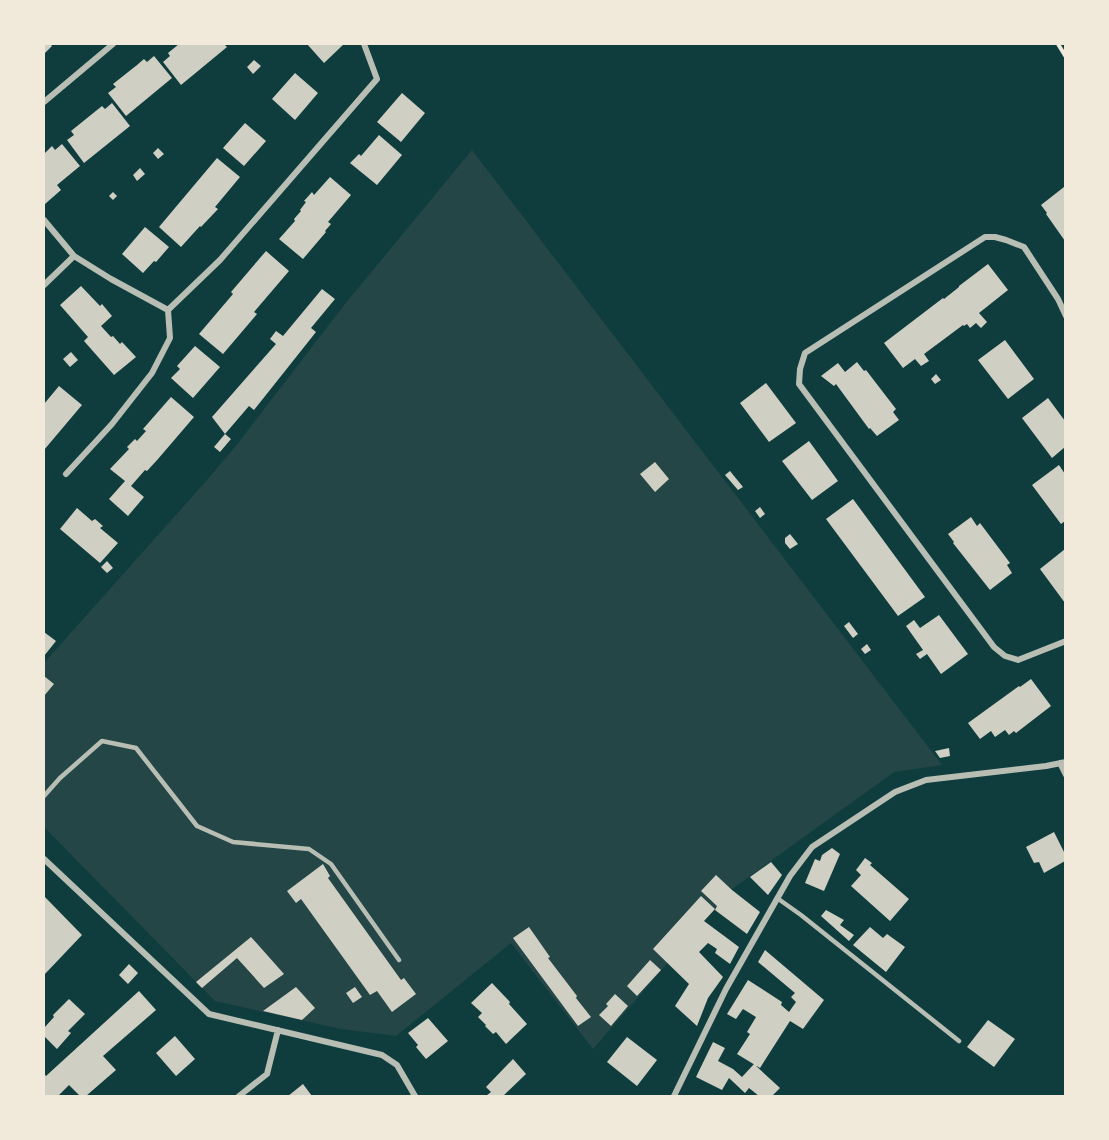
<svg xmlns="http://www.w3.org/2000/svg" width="1109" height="1140" viewBox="0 0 1109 1140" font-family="'DejaVu Sans',sans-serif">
<rect width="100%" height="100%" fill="#0f3d3e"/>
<path fill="#244646" d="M472,150l470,615 -48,7 -162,117 -139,160 -82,-106 -115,93 -55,-7 -126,-28 -171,-174v-164l163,-183 28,-33 110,-143z"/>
<path fill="#cfcfc3" d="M44,44h6l2,2 -8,8z
M179,44h45l3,3 -46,38 -18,-23 7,-6 -2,-3z
M307,44h37l-20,19z
M154,56l18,22 -46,38 -18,-23 8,-6 -3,-3 24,-19 7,-6 3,3z
M254,60l7,6 -8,8 -6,-7z
M295,73l23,20 -23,27 -23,-21z
M402,93l23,20 -24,29 -24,-20z
M112,103l18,23 -46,37 -17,-23 7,-5 -3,-4 31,-25 3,3z
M245,123l21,18 -22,25 -21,-18z
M379,135l23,20 -25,30 -27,-22 9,-9 2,2z
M62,144l18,22 -23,19 4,5 -16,14 -1,-2v-48l8,-8 3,4z
M158,148l6,6 -6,5 -5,-6z
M217,158l23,19 -25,30 3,2 -17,18 -1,-1 -19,21 -22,-20z
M140,168l5,6 -8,7 -4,-6z
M330,177l21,18 -23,27 3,2 -6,7 1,1 -23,27 -24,-20 16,-18 -1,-2 7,-8 -1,-1 6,-8 -2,-1 8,-9 2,3z
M1064,187l1,3v51l-19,-27 1,-1 -6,-8z
M113,192l4,4 -4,4 -4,-4z
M145,227l24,20 -13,15 -2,-1 -11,12 -21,-19z
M266,251l23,20 -35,41 3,2 -34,40 -24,-20 34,-40 -2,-2z
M988,264l20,26 -29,23 8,9 -6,6 -5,-5 -6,5 -3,-4 -3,2 -1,-1 -39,29 5,7 -8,5 -6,-7 -12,9 -19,-25 59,-45 1,1 15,-12v-1z
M81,286l19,20 2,-2 10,12 -11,10 10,11 2,-1 7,8 2,-2 14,15 -22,18 -30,-34 4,-4 -28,-32z
M322,289l13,10 -24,29 5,4 -62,78 -5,-4 -24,28 -13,-17 64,-73 -6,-5 6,-8 7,5z
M1005,340l29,39 -26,20 -30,-39z
M195,346l25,21 -27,31 -22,-20 9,-9 -3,-3z
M71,352l7,8 -8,7 -7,-8z
M857,362l7,9 2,-1 30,39 -3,3 6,8 -22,16 -7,-8 -1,1 -33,-45 -2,2 -13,-10 17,-13 7,9z
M936,374l5,6 -6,4 -4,-5z
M766,383l30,40 -27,19 -29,-39z
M59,386l23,19 -38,45v-46z
M171,397l23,20 -36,42 -11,12 -2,-1 -14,16 13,11 -16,19 -19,-17 16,-18 -15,-12 19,-20 -2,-2 8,-8 2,2 9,-10 -3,-2z
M1048,398l17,23v26l-13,11 -30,-40z
M225,434l6,5 -11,13 -6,-5z
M809,441l29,40 -26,19 -30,-39z
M655,462l14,17 -14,13 -15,-18z
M1059,465l6,9v47l-4,3 -29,-39z
M730,471l13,16 -5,3 -13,-15z
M853,499l72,98 -27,19 -72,-97z
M760,507l5,7 -5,4 -5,-7z
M77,508l15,13 3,-2 8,7 -3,2 18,15 -18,20 -40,-34z
M971,517l6,9 3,-3 30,40 -3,2 5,8 -22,17 -37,-47 1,-1 -6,-8z
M790,534l8,10 -8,5 -5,-6v-5z
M1065,549v54l-25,-34z
M107,561l6,7 -6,5 -6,-6z
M939,615l29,39 -27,20 -14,-20 -7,5 -4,-5 7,-4 -17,-24 8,-6 6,8z
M849,622l9,12 -5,4 -9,-12z
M44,632l12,9 -12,15z
M867,644l4,6 -6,4 -4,-5z
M44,676l10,8 -10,12z
M1031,679l20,27 -35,27 -2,-2 -5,4 -4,-5 -10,7 -4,-6 -11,8 -12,-16 51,-37 1,1z
M949,748l1,8 -10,2 -5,-7z
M1054,832l11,22v7l-21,12 -5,-11 -5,1 -8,-16z
M832,848l8,6 -16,37 -19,-8 10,-24 5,2 2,-6z
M865,858l7,5 -2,2 39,34 -19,22 -39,-35 10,-11 -5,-5z
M771,862l11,13 -14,20 -18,-18z
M323,864l7,12 -2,2 73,102 3,-2 12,16 -24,18 -15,-21 -7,4 -69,-96 -5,4 -9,-12z
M716,875l16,15 28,22 -13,22 -32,-24 2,-4 -16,-15z
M44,896l38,39 -38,40z
M701,896l14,13 -11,12 35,26 -9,17 -15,-11 2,-4 -9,-6 -9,9 24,25 -15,21 -11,28 -22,-20 14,-22 -36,-35z
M826,910l18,10 -4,5 14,10 -5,6 -28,-25z
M529,927l21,30 -2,1 29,38 -1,2 15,19 -13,9 -65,-88z
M870,927l13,11 4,-4 18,13 -19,25 -33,-27z
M251,937l33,37 -20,14 -27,-30 -35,30 -6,-6z
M765,950l59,50 -21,29 -13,-8 -30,47 -23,-14 13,-20 -3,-2 9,-15 -13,-8 -7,10 -9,-5 21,-34 34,22 -1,3 8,7 7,-10 -5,-5 4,-4 -37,-31z
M650,960l11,10 -24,26 -10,-10z
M129,964l9,9 -10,11 -9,-9z
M492,983l18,19 -1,2 18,20 -21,20 -10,-12 -3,2 -8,-8 1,-1 -8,-8 4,-4 -11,-10z
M296,987l19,21 -13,12 -39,-9z
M355,987l7,10 -9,6 -7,-10z
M139,991l17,19 -53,46 13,14 -30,26h-6l-11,-11 -11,11h-14v-22l2,2z
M615,994l13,12 -17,20 -12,-11 9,-9 -2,-2z
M69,999l16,15 -17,17 3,2 -14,16 -13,-13v-8l10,-11 -1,-2z
M428,1018l20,23 -22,18 -10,-12 2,-2 -10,-12z
M988,1020l27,19 -21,28 -27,-20z
M175,1036l20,23 -19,17 -20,-23z
M627,1037l30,23 -20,26 -30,-24z
M713,1042l12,6 -7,13 15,8 9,8 12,-13 26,24 -8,8h-13l-10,-8 -4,5 -16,-15 -7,12 -26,-13z
M513,1059l13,15 -23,22h-17l5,-4 -5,-5z
M303,1084l9,12h-24z"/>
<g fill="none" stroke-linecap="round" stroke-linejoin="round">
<path stroke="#f1e9da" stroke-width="4" d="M1058,44l8,13"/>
<path stroke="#b8beb3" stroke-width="4.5" d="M44,796l16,-18 42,-37 34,7 61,78 36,16 76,7 22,15 68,96
M777,898l24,17 158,126"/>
<path stroke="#b8beb3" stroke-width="6" d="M44,102l69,-58
M44,220l30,36 37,23 57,31
M44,285l30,-29
M1066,316l-8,-17 -34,-52 -18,-7 -11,-3h-10l-180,116 -5,16 -1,15 195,263 11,9 13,4 48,-19
M66,474l46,-50 40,-51 18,-35 -2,-28 52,-50 157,-181 -13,-35
M1060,763l6,12
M44,859l165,155 173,41 15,10 18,31
M239,1096l28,-22 11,-44
M674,1096l52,-107 64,-113 22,-29 83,-55 31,-12 120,-14 20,-4"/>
</g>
<rect width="1109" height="1140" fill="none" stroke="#f1e9da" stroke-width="90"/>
</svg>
